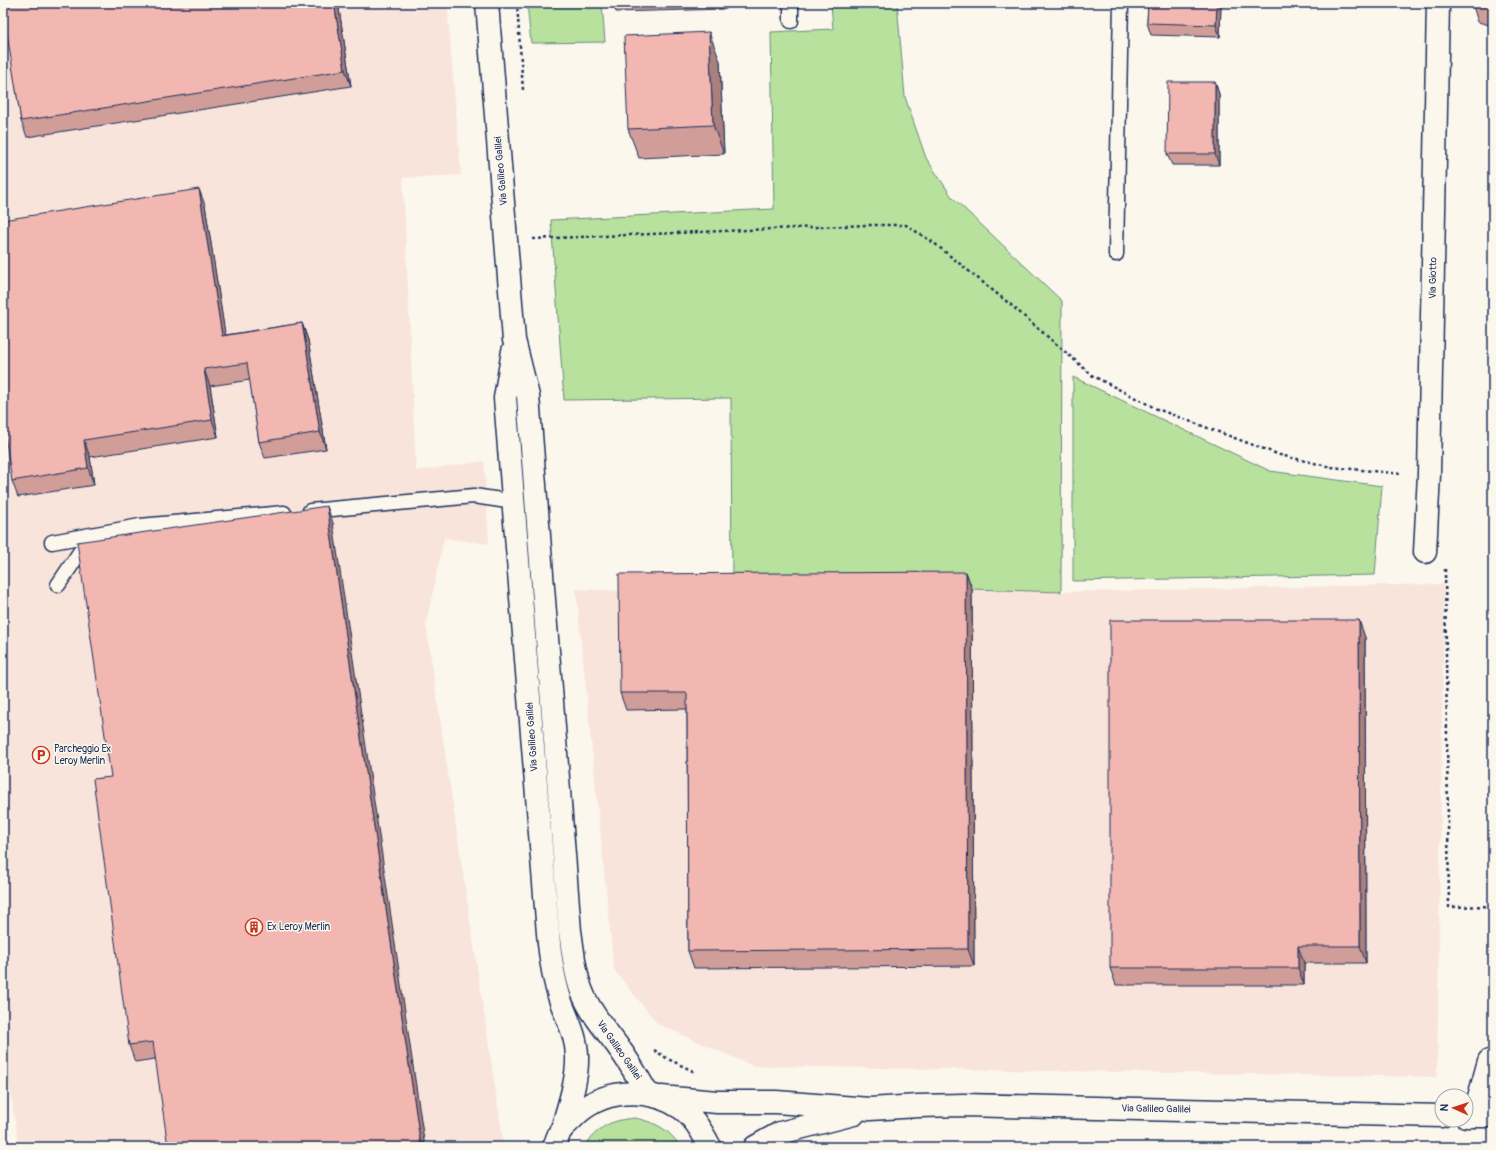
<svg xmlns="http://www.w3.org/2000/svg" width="1496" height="1150" viewBox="0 0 1496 1150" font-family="Pangolin,sans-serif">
<rect width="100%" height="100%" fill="#fbf7ec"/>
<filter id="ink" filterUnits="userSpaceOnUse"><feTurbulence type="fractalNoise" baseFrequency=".025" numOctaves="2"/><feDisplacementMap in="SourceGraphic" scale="8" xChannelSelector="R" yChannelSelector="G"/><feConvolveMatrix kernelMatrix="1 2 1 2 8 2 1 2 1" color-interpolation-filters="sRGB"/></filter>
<g filter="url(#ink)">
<path fill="#f8e4da" d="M3,3h444l14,172 -58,3 13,293 68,-10 5,83 -45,-6 -18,87 78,522h-485l-16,-102z
M1444,584l-7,493 -684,-11 -95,-42 -44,-54 -38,-381 49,2 347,-2 89,3z"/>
<path fill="#b8e19e" stroke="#6a887e" d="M527,3h75l3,39 -74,1z
M831,3h66l8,94 21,61 26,39 110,104 -1,291 -89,-3 -240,1 -1,-192 -167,2 -13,-180 223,-11 -3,-177 62,-3z
M1073,377l197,94 112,15 -7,89 -302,6z
M635,1118c19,4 35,11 45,29h-96c14,-20 26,-27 51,-29z"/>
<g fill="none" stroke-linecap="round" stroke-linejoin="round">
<defs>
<path id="lane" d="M791,21v-18
M1116,254l5,-251
M310,511l164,-15 40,6
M52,542l88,-16 144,-13
M58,585l32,-48"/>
<path id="street" d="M1425,552l4,-78 9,-471
M1474,1115l15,-54h4"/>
<path id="secondary" d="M487,3l27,337 14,56 42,535c3,19 4,39 11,58 8,22 24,40 38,59 11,15 20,31 29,47
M513,351l-8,47 43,535c2,23 5,46 13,69 7,19 16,35 16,55 1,22 -9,51 -15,72
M661,1097l56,5h59l94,7 48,-3 45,-1 479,11
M1466,1116h27
M554,1147c2,-5 4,-12 7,-17 3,-4 7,-7 11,-11 28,-30 74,-34 109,-11 13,9 22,25 29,39
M755,1147l25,-14 74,-19"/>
</defs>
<use href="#lane" stroke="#1b2f5e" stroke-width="17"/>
<use href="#street" stroke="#1b2f5e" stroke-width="25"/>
<use href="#secondary" stroke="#1b2f5e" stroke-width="25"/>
<path stroke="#1b2f5e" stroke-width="2.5" stroke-dasharray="3 3" stroke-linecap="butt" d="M517,3l6,87
M533,239l335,-14h38l28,18 77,62 82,71 64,33 123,46 51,12 72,7
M1445,569l4,338 44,-1
M654,1050l14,9 27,13"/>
<use href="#lane" stroke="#fbf7ec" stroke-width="14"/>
<use href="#street" stroke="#fbf7ec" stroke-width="22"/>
<use href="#secondary" stroke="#fbf7ec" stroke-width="22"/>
</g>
<path fill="#d09d98" stroke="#1b2f5e" d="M3,3h335l13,83 -324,51 -6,-16z
M613,3h113v6l-110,3z
M1148,3h73l-1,34 -69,-2 -4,-12z
M1472,3h21v23l-15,-4z
M720,61l4,93 -85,4 -11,-29z
M1215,82l4,12v71h-47l-5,-11z
M205,205l20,130 77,-12 6,17 18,109 -61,9 -6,-16 -9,-62 -40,6 8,51 -128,20 4,28 -76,12 -6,-16z
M333,523l-178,536 -20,3 -6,-17 -18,-268z
M966,572l6,17 2,377 -280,2 -6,-17 -1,-242 -61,1 -6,-17z
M1365,637l1,326h-62v22h-188l-6,-17z"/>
<path fill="#a9807c" stroke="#1b2f5e" d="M334,3h4l13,83 -6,-16z
M724,3h2v6z
M1217,3h4l-1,34 -4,-12z
M709,32l11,29 4,93 -11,-29z
M1215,82l4,12v71l-4,-11z
M199,189l6,16 23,147 -6,-16z
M302,323l6,17 18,109 -6,-17z
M204,369l6,17 8,51 -6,-17z
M84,440l6,17 4,28 -6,-17z
M327,506l6,17 92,624h-4z
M966,572l6,17 2,377 -6,-17z
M1359,620l6,17 1,326 -6,-17z
M1298,946l6,17v22l-6,-17z"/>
<path fill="#f2b7b1" stroke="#1b2f5e" d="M3,3h331l11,67 -324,51 -18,-112z
M1148,3h69l-1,22 -69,-2z
M709,32l4,93 -85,4 -4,-93z
M1168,82h47v72h-48z
M199,189l23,147 80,-13 18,109 -61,10 -12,-79 -43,6 8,51 -128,20 4,28 -76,13 -9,-59v-202z
M327,506l94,641h-253l-15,-105 -24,3 -36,-266 18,-2 -34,-235z
M966,572l2,377 -280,2 -1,-258h-67l-1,-119z
M1110,620h249l1,326h-62v22h-188z"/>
</g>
<defs>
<symbol id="parking-ring" viewBox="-11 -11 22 22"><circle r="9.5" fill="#fbf7ec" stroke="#c8321e" stroke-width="1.5"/><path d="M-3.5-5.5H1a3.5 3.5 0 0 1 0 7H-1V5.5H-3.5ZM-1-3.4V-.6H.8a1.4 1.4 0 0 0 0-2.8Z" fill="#c8321e"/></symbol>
<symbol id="building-ring" viewBox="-11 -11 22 22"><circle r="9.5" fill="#fbf7ec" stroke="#c8321e" stroke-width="1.5"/><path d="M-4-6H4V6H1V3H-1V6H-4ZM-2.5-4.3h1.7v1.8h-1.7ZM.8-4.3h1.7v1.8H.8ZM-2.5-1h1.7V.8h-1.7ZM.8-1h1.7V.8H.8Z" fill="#c8321e"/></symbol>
</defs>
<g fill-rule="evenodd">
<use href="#parking-ring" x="31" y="745" width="20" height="20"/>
<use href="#building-ring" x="244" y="917" width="20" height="20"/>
</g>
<g text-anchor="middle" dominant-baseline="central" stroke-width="3" stroke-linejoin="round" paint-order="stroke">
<g font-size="10" fill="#1b2f5e" stroke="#fbf7ec">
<text transform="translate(501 171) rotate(-95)">Via Galileo Galilei</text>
<text transform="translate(1433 278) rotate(-89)">Via Giotto</text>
<text transform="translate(532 737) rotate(-94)">Via Galileo Galilei</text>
<text transform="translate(619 1050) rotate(55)">Via Galileo Galilei</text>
<text transform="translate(1156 1109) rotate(1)">Via Galileo Galilei</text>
</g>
<g font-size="10" fill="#1b2f5e" stroke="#fbf7ec" text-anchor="start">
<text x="54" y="749">Parcheggio Ex<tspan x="54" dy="12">Leroy Merlin</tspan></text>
<text x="267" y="927">Ex Leroy Merlin</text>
</g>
</g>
<rect width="1496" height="1150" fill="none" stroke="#fbf7ec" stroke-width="16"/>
<rect x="8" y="8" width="1480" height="1134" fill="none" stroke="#1b2f5e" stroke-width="1.5" filter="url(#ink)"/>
<g transform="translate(1454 1108) rotate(273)"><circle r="19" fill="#fbf7ec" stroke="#a1a7b3"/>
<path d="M0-3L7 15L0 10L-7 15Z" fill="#c8321e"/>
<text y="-6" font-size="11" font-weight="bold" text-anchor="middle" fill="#1b2f5e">N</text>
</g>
</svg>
